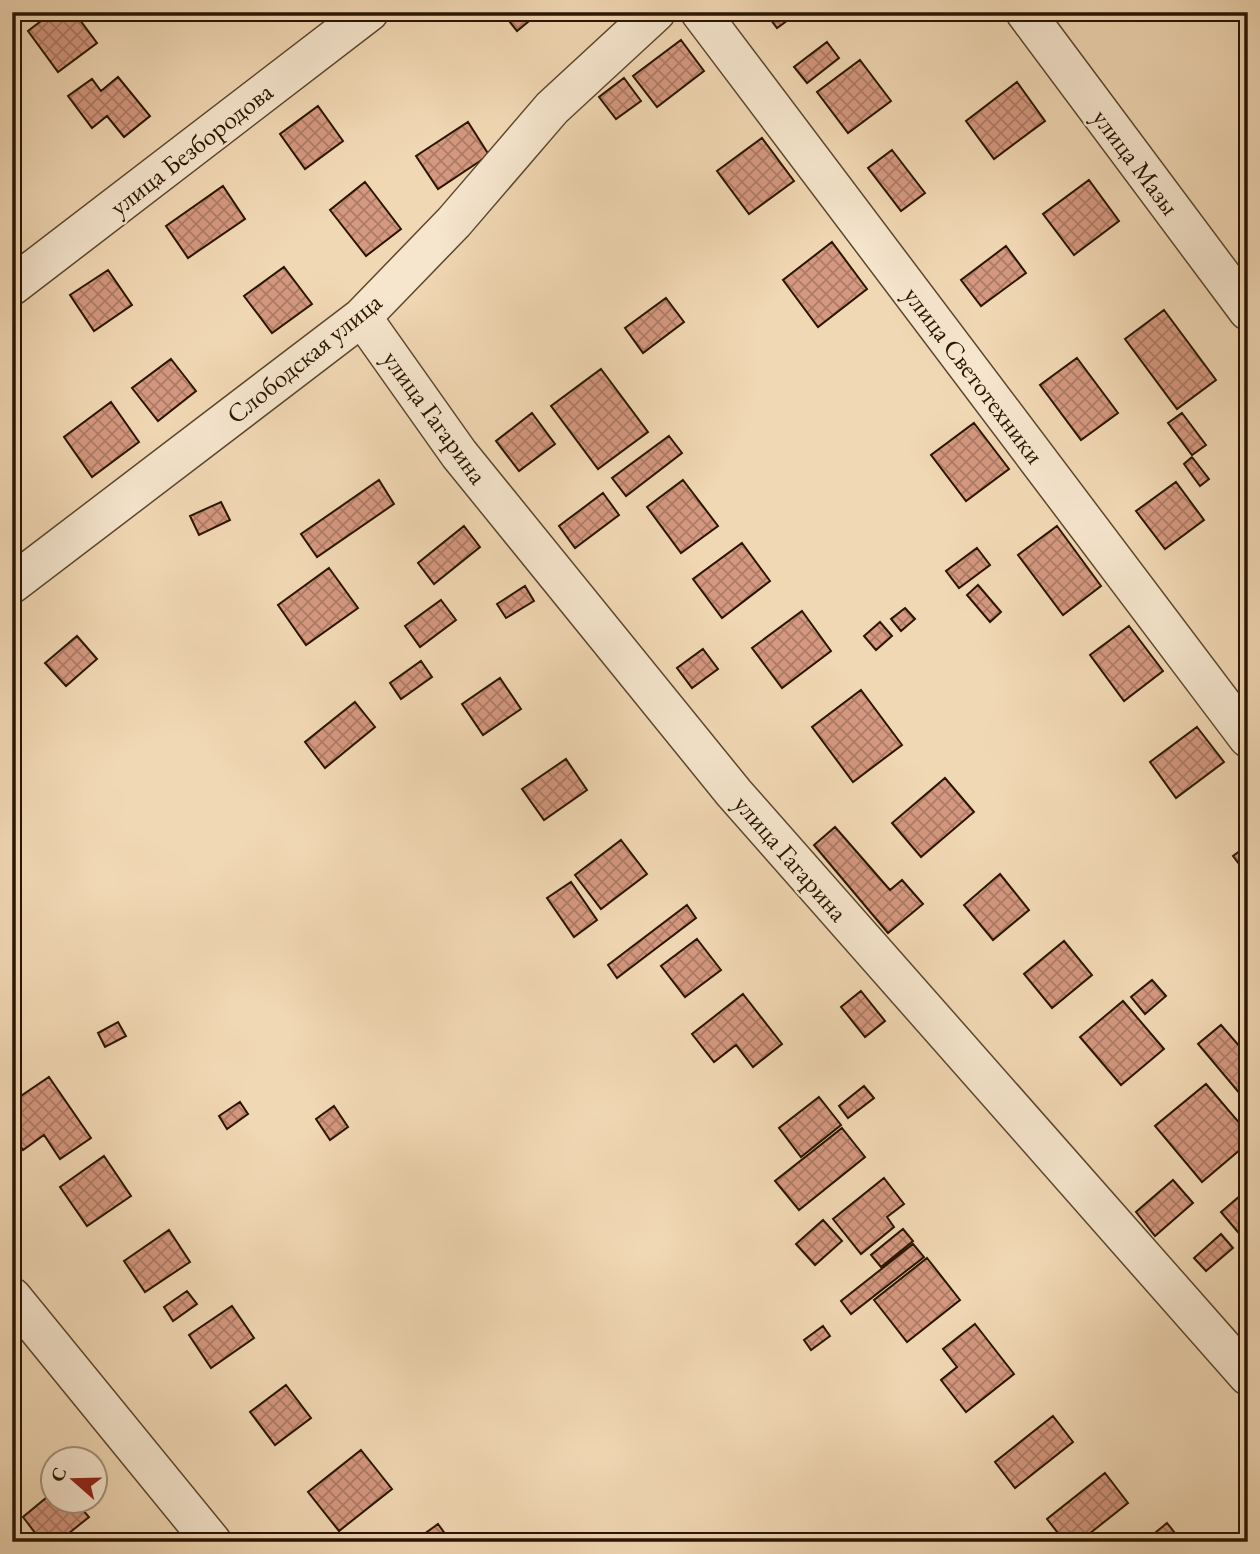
<svg xmlns="http://www.w3.org/2000/svg" width="1260" height="1554" viewBox="0 0 1260 1554" font-family="'EB Garamond',serif">
<defs>
<pattern id="building-cross-hatch" width="8" height="8" patternUnits="userSpaceOnUse" patternTransform="scale(1.75)"><rect width="8" height="8" fill="#d59880"/><path d="M0 0l8 8M0 8l8-8" fill="none" stroke="#ad7b66"/></pattern>
</defs>
<rect width="100%" height="100%" fill="#f1d8b4"/>
<filter id="stains"><feTurbulence type="fractalNoise" baseFrequency=".00286" numOctaves="4"/><feColorMatrix values="0 0 0 0 .2 0 0 0 0 .09 0 0 0 0 .02 0 0 0 .5 -.17"/></filter>
<radialGradient id="worn" r=".72"><stop offset=".6" stop-color="#630" stop-opacity="0"/><stop offset="1" stop-color="#630" stop-opacity=".3"/></radialGradient>
<path fill="url(#building-cross-hatch)" stroke="#2a1501" stroke-width="2" d="M53,12h21l23,31 -39,29 -30,-41z
M502,12h38l-23,19z
M765,12h34l-22,16z
M681,40l23,31 -47,36 -24,-31z
M827,42l12,16 -32,25 -13,-16z
M860,60l31,41 -43,32 -31,-41z
M118,77l32,39 -26,21 -17,-21 -15,12 -24,-32 24,-17 9,12z
M624,78l17,23 -25,18 -17,-22z
M1017,82l28,39 -51,38 -28,-38z
M318,106l25,35 -38,28 -25,-35z
M468,122l21,33 -51,34 -22,-33z
M762,138l32,43 -45,33 -32,-43z
M892,150l33,43 -24,18 -33,-43z
M1089,180l30,41 -45,34 -31,-41z
M365,182l36,47 -35,27 -36,-46z
M223,186l22,33 -57,39 -22,-32z
M832,242l35,47 -49,38 -35,-47z
M1006,246l20,27 -45,33 -20,-26z
M284,267l28,37 -40,29 -28,-37z
M108,270l24,35 -38,26 -24,-36z
M666,298l18,24 -41,31 -18,-25z
M1164,310l52,70 -39,29 -52,-70z
M1077,358l41,55 -37,27 -41,-55z
M171,359l25,32 -38,30 -26,-33z
M601,369l47,63 -50,37 -47,-63z
M111,402l28,40 -47,35 -28,-40z
M532,413l23,31 -36,27 -23,-30z
M1182,413l24,32 -14,10 -24,-32z
M974,423l35,46 -43,32 -35,-46z
M669,436l13,17 -56,43 -14,-18z
M1192,457l17,22 -9,7 -16,-22z
M379,480l15,24 -77,53 -16,-23z
M683,480l35,46 -37,27 -34,-46z
M1176,482l28,38 -39,29 -29,-38z
M603,493l16,22 -44,33 -16,-22z
M221,502l9,18 -31,15 -9,-19z
M464,526l16,21 -46,37 -16,-21z
M1057,526l44,60 -38,29 -45,-60z
M742,543l28,38 -48,37 -29,-39z
M977,548l13,17 -31,23 -13,-17z
M329,568l29,40 -52,37 -28,-40z
M978,585l23,27 -11,10 -23,-27z
M525,586l9,15 -28,17 -9,-14z
M441,600l15,20 -36,27 -15,-21z
M905,608l10,11 -14,12 -10,-12z
M802,611l29,40 -49,37 -30,-40z
M880,622l12,14 -16,14 -12,-14z
M1129,626l34,45 -39,30 -34,-46z
M77,636l20,23 -31,27 -21,-23z
M703,649l15,20 -26,19 -15,-20z
M421,661l11,16 -31,22 -11,-16z
M500,678l21,31 -38,26 -21,-31z
M861,690l41,55 -49,37 -41,-55z
M355,702l20,25 -50,41 -20,-26z
M1197,727l27,35 -48,36 -26,-36z
M566,759l21,31 -43,30 -22,-31z
M945,778l29,34 -53,45 -29,-34z
M835,827l55,63 12,-10 21,24 -35,29 -74,-88z
M621,840l26,34 -46,35 -26,-34z
M1248,845v31l-15,-20z
M1000,874l29,36 -36,30 -29,-35z
M571,882l26,38 -23,17 -27,-39z
M687,905l9,13 -79,60 -9,-13z
M697,939l24,31 -36,27 -24,-31z
M1064,941l28,34 -40,33 -28,-34z
M1152,980l14,16 -21,18 -14,-17z
M861,991l24,30 -20,16 -24,-30z
M743,994l39,50 -29,23 -17,-22 -22,17 -22,-28z
M1123,1001l41,48 -43,36 -41,-48z
M118,1022l8,14 -21,11 -7,-14z
M1221,1025l27,31v33l-7,6 -43,-51z
M49,1077l42,61 -31,21 -16,-24 -21,15 -11,-16v-32z
M1206,1084l42,49v10l-46,39 -47,-56z
M864,1086l10,12 -26,20 -9,-12z
M819,1097l22,28 -40,32 -22,-29z
M240,1102l8,12 -21,15 -8,-13z
M334,1106l14,21 -18,13 -14,-21z
M842,1128l23,29 -66,53 -24,-29z
M104,1156l27,40 -44,30 -27,-39z
M884,1178l20,26 -17,13 7,10 -33,27 -28,-35z
M1173,1180l20,23 -38,33 -19,-24z
M1248,1189v55l-27,-32z
M823,1220l19,21 -27,24 -19,-21z
M903,1229l10,12 -32,26 -10,-12z
M169,1230l21,32 -45,30 -21,-31z
M1221,1234l12,14 -27,23 -12,-13z
M913,1244l11,13 -73,57 -10,-13z
M927,1258l33,42 -53,42 -33,-42z
M187,1291l10,13 -24,17 -9,-14z
M232,1306l22,32 -43,30 -22,-33z
M975,1324l39,50 -48,38 -25,-32 16,-13 -14,-18z
M823,1326l7,10 -19,14 -7,-10z
M286,1385l25,33 -36,27 -25,-33z
M1053,1416l20,26 -58,46 -20,-26z
M361,1450l31,39 -53,42 -31,-39z
M1105,1473l23,30 -49,39h-14l-18,-23z
M52,1493v9h24l13,15 -31,25h-16l-19,-25z
M1167,1523l15,19h-38z
M438,1524l13,18h-38z"/>
<g fill="none" stroke-linecap="round" stroke-linejoin="round">
<defs>
<path id="minor" d="M700,12l548,726
M1025,12l223,299
M12,286l357,-274
M362,317l97,137 275,339 514,583
M12,584l350,-267 92,-95 98,-114 104,-96
M12,1297l200,245"/>
</defs>
<use href="#minor" stroke="#5c462e" stroke-width="41"/>
<use href="#minor" stroke="#f6e6ce" stroke-width="38"/>
</g>
<g text-anchor="middle" dominant-baseline="central" stroke-width="5" stroke-linejoin="round" paint-order="stroke">
<g font-size="26" fill="#2a1501" stroke="#f6e6ce">
<text transform="translate(191 149) rotate(-38)">улица Безбородова</text>
<text transform="translate(1136 162) rotate(53)">улица Мазы</text>
<text transform="translate(304 358) rotate(-39)">Слободская улица</text>
<text transform="translate(974 375) rotate(53)">улица Светотехники</text>
<text transform="translate(435 417) rotate(54)">улица Гагарина</text>
<text transform="translate(791 858) rotate(49)">улица Гагарина</text>
</g>
</g>
<rect width="1260" height="1554" fill="none" stroke="#f1d8b4" stroke-width="42"/>
<rect x="14" y="14" width="1232" height="1526" fill="none" stroke="#2a1501" stroke-width="3.5"/>
<rect x="21" y="21" width="1218" height="1512" fill="none" stroke="#2a1501" stroke-width="2"/>
<g transform="translate(74 1480) rotate(290)"><circle r="33" fill="#f6e6ce" stroke="#a4927c" stroke-width="2"/>
<path d="M0-5L12 26L0 18L-12 26Z" fill="#8f2418"/>
<text y="-10" font-size="19" font-weight="bold" text-anchor="middle" fill="#2a1501">С</text>
</g>
<rect width="100%" height="100%" filter="url(#stains)"/>
<rect width="100%" height="100%" fill="url(#worn)"/>
</svg>
